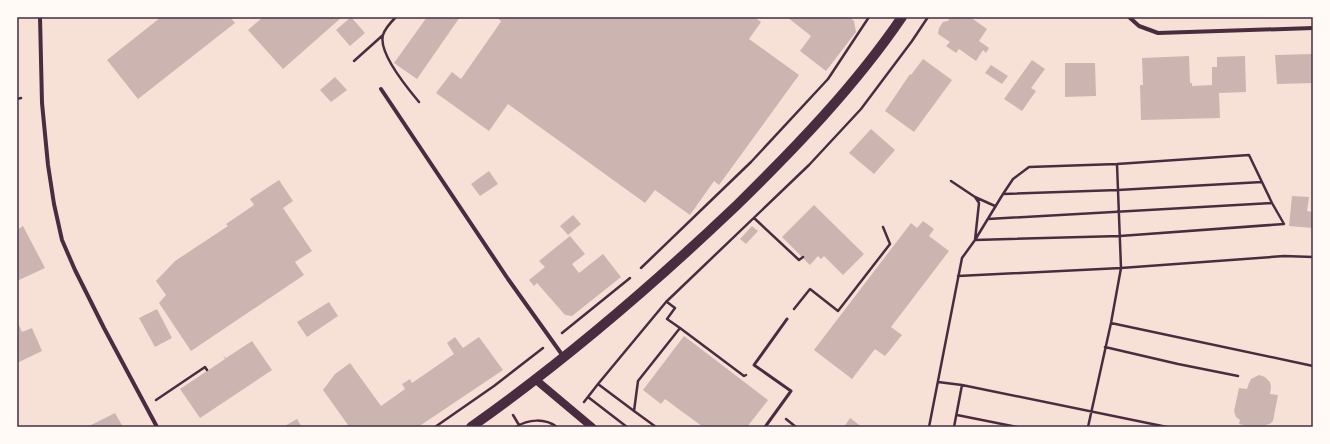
<svg xmlns="http://www.w3.org/2000/svg" width="1330" height="444" viewBox="0 0 1330 444" font-family="'Open Sans',sans-serif">
<rect width="100%" height="100%" fill="#f7e1d7"/>
<path fill="#ccb4b1" d="M161,17h69l5,6 -97,76 -31,-39z
M263,17h79l-59,52 -35,-39z
M351,17l14,16 -15,13 -14,-16z
M427,17h33l-43,62 -23,-16z
M496,17h258l7,5 -12,17 50,36 -80,110 -5,-4 -24,34 -35,-25 -10,13 -137,-99 -19,27 -53,-38 16,-21 9,7 39,-56 1,-2z
M787,17h62l5,4 2,11 -30,39 -26,-20 11,-15z
M950,17h20l17,12 -8,12 10,7 -3,5 -3,-3 -7,11 -17,-12 -3,4 -10,-7 4,-4 -12,-8 1,-6 4,-6 5,-1z
M1313,54v29l-36,1 -2,-29z
M1189,56l1,27h2v3l20,-1v-18h5v-10l28,-1 1,36 -27,1 1,25 -79,2 -1,-35h3l-1,-27z
M923,59l29,21 -38,52 -29,-21 25,-37 1,1z
M1032,60l13,9 -14,19 5,3 -14,20 -18,-12z
M1065,63h30l1,33 -31,1z
M991,65l17,11 -6,8 -17,-11z
M335,77l12,13 -16,12 -11,-12z
M871,129l24,21 -21,24 -25,-21z
M489,171l9,13 -18,12 -9,-12z
M279,180l14,21 -10,7 29,43 -17,11 9,13 -113,76 -32,-48 7,-8 -10,-14 19,-20 53,-35 -2,-2 28,-19 -4,-6z
M1292,196l17,1 -2,14 6,1v16l-24,-2z
M814,205l50,49 -21,21 -19,-19 -3,3 -3,-3 -8,9 -28,-28z
M573,215l8,9 -13,11 -8,-9z
M923,221l11,8 -5,7 20,15 -58,76 11,8 -17,21 -10,-7 -23,30 -38,-29 97,-127 6,5z
M23,226l22,42 -28,13v-51z
M752,226l6,5 -12,13 -6,-5z
M570,236l15,18 -13,10 7,9 24,-19 18,23 -49,39 -7,-1 -28,-32 -3,3 -5,-6 16,-13 -6,-6z
M329,302l9,14 -31,21 -10,-15z
M157,309l15,29 -17,9 -16,-29z
M17,321l5,11 10,-4 10,23 -25,12z
M684,336l84,64 -21,27h-44l-38,-28 -4,5 -18,-14z
M455,337l8,11 16,-11 24,33 -85,57h-72l2,-2 -25,-35 12,-16 15,-11 31,43 24,-17 -3,-5 8,-5 2,4 42,-29 -7,-11z
M252,341l20,29 -72,48 -20,-29 45,-30 -2,-3 3,2z
M1259,375l6,2 5,5 1,5 -1,7 8,1 -5,26 -3,3 -5,1v2h-12l-14,-3 1,-4 -4,-3 -2,-6 5,-23 8,1 2,-6 2,-4z
M115,413l8,14h-36z
M850,418l12,9h-18z
M297,419l5,8h-19z"/>
<g fill="none" stroke-linecap="round" stroke-linejoin="round">
<path stroke="#4a2c40" stroke-width="2.5" d="M396,17c-5,5 -11,11 -13,18 -5,18 25,54 36,67
M354,61l29,-26
M17,99l4,-1
M951,181l24,16 20,9
M1003,194l115,-4 144,-8
M754,218l45,42 4,-3
M988,219l284,-16
M641,268l110,-106 77,-83 41,-62
M958,276l163,-8 163,-12 29,1
M667,302l8,6 -8,11 13,9
M794,309l16,-20 28,22 52,-67 -7,-17
M1111,323l202,43
M562,333l68,-55
M1105,347l73,17 60,12
M938,382l24,3 205,42
M588,397l39,30
M156,400l49,-33 2,3
M584,402l14,-18
M634,411l-36,-27 68,-82 143,-137 52,-56 51,-68 16,-24
M513,415l6,10
M957,415l60,12
M786,419l10,8
M435,427l59,-41 49,-38
M516,427c12,-8 29,-9 41,0
M656,427l-22,-16 4,-30 42,-53 64,48 2,-1
M929,427l33,-169 13,-18 28,-46 10,-15 16,-12 88,-3 132,-9 23,48 12,21 -164,12 -145,4 4,-37 -4,-6
M954,427l8,-42
M1088,427l23,-104 10,-55 -4,-104"/>
<path stroke="#4a2c40" stroke-width="3" d="M765,427l26,-36 -37,-26 33,-46"/>
<path stroke="#4a2c40" stroke-width="4" d="M40,17l2,86 6,62 6,39 8,36 13,30 29,58 53,99
M1129,17l10,9 19,7 155,-5
M381,89l127,190 55,77"/>
<path stroke="#4a2c40" stroke-width="8" d="M536,380l56,47"/>
<path stroke="#4a2c40" stroke-width="10" d="M471,427c95,-67 182,-142 266,-222 59,-58 118,-119 165,-188"/>
</g>
<rect width="1330" height="444" fill="none" stroke="#fffaf5" stroke-width="36"/>
<rect x="18" y="18" width="1294" height="408" fill="none" stroke="#4a2c40" stroke-width="1.5"/>
</svg>
